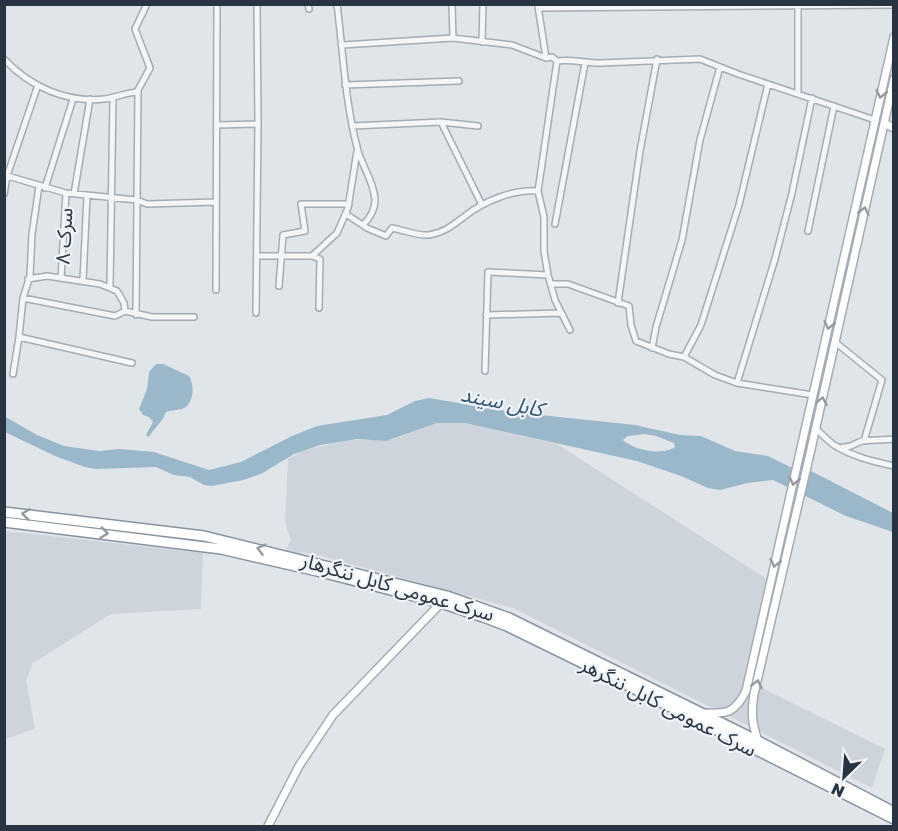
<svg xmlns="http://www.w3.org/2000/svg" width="898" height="831" viewBox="0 0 898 831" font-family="'Golos Text','Noto Sans Arabic',sans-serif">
<rect width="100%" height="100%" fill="#e0e5e9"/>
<path fill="#ced4db" d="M437,423h28l92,21 207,133 15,30 -29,75 135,67 -13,39 -359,-180 -203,-55 -25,-1 6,-12 -6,-18 3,-63 16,-9 44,-10h43z
M5,531l198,22 -2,56 -90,5 -78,49 -7,17 9,49 -30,10z"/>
<path fill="#9bb7ca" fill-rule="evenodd" d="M156,364h7l26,12c6,10 5,28 -7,33 -5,1 -10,1 -16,3 -4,11 -12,16 -17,25l-3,-2 7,-13 -4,-5 -6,-2 -4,-6 8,-20 2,-17z
M429,398l83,14 123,13 45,10 21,1 34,15 33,5 22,11 19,3 84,43v19l-47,-16 -73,-36 -26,3 -27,7 -12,-2 -27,-12 -44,-15 -172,-38h-28l-51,18 -29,-2 -37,6 -26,9 -33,20 -18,6 -31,6 -8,-1 -14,-8 -16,-2 -18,-8 -60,2 -11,-2 -30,-11 -50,-24 -1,-16 33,19 27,11 35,5 20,-2 35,3 55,18 32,-8 51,-26 25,-10 70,-11 28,-14zM645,434l11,2 18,7 1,4c-12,9 -42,3 -52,-7l5,-4z"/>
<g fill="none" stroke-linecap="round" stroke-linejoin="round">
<defs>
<path id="street" d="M308,4l1,5
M337,4c6,48 8,97 20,143 4,18 17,34 18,53 0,9 -5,18 -12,25
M452,4l1,34
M538,6l8,52
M538,8l356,-3
M482,42l1,-38
M342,45l111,-7 59,7 34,13 6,-1 5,4c15,-2 28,2 44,2l99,-4 38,15 137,46
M4,59c26,28 63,44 100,40 11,-1 21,-6 32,-7l2,-2
M557,61l-19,130 6,26v34l4,24 7,25 15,30
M345,85l114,-4
M798,94v-90
M441,122l41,83
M217,125l41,-1
M352,126l89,-4 37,4
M4,175l62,18 71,7 10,4 69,-2
M45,188l28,-89
M4,194l3,-18 31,-91
M74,194l16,-95
M346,214l21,14 19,8 6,-8c11,2 26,8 36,7 16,-2 25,-10 37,-19 19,-15 49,-27 73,-25
M555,224l30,-161
M808,231l26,-125
M257,256h55l8,3 -1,49
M312,256l25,-23 11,-25 9,-57
M61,278l5,-85
M28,279l19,-3 53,8 17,7 7,12 1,8
M83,280l4,-84
M551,284h17l61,22 2,19 5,16 33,13 15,3 31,18 22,8 76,12
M279,286l4,-51 22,-4 -4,-27h48
M110,288l3,-191
M216,290l1,-286
M23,298l92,18 10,-5 27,6h42
M618,303l22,-152 17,-92
M256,313l2,-189 -1,-120
M136,315l2,-225 12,-22 -15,-39 12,-25
M486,315l75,-2
M19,337l113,26
M835,342l47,38 -18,61
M652,348l4,-21 26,-87 18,-100 20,-73
M684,357l17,-32 38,-120 29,-121
M485,371l3,-99 60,3
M13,374l6,-37 4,-39 7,-22 2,-42 7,-48
M737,383l38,-124 17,-66 20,-95
M816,429c6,5 12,12 18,16 20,12 37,16 60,21
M843,447c8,1 12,-4 19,-6 6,-1 24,-1 32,-2"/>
<path id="secondary" d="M884,123l10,5
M704,713c23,1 31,0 42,-22l148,-654
M758,741c-6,-17 -7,-29 -4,-47l55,-236 85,-379
M268,826l31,-60 34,-51 110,-114"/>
<path id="highway" d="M4,512l200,24 243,60 62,22 249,123 136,71
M4,522l217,27 96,22 124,32 42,14 24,9 96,47 291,146"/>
</defs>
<use href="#street" stroke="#a5acb3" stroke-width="8"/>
<use href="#secondary" stroke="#a5acb3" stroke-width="10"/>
<use href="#highway" stroke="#8794a0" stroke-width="12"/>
<use href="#street" stroke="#f3f5f7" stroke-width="5"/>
<use href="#secondary" stroke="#fff" stroke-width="7"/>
<use href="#highway" stroke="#fff" stroke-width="9"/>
</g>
<defs><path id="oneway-chevron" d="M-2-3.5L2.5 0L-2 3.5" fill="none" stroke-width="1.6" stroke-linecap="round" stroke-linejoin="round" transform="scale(1.5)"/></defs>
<g stroke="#949aa0">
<use href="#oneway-chevron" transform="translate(881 94) rotate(103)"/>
<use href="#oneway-chevron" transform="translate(864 211) rotate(-77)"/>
<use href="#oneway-chevron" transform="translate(829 325) rotate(103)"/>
<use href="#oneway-chevron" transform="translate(822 401) rotate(-78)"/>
<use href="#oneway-chevron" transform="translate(794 481) rotate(103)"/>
<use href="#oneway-chevron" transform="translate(26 514) rotate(-173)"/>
<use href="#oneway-chevron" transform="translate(104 533) rotate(7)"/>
<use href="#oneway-chevron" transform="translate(261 549) rotate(-166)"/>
<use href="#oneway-chevron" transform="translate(775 563) rotate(103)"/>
<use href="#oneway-chevron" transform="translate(757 684) rotate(-77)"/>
</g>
<g text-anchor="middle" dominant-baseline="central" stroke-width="4.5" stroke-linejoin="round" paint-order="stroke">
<g font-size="20" fill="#283441" stroke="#f0f3f7">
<text transform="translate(63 236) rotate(-87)">سرک ۸</text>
<text transform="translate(398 586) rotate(16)">سرک عمومی کابل ننگرهار</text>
<text transform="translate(669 706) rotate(27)">سرک عمومی کابل ننگرهر</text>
</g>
<g font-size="21" font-style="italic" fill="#325875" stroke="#f0f3f7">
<text transform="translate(502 401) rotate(11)">کابل سيند</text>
</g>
</g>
<rect width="898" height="831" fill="none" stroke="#283441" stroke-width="12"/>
<g transform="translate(844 777) rotate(205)" stroke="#f0f3f7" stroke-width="4.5" paint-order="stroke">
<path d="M0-4.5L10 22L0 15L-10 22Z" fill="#283441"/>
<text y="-9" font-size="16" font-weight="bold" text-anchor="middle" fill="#283441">N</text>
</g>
</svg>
